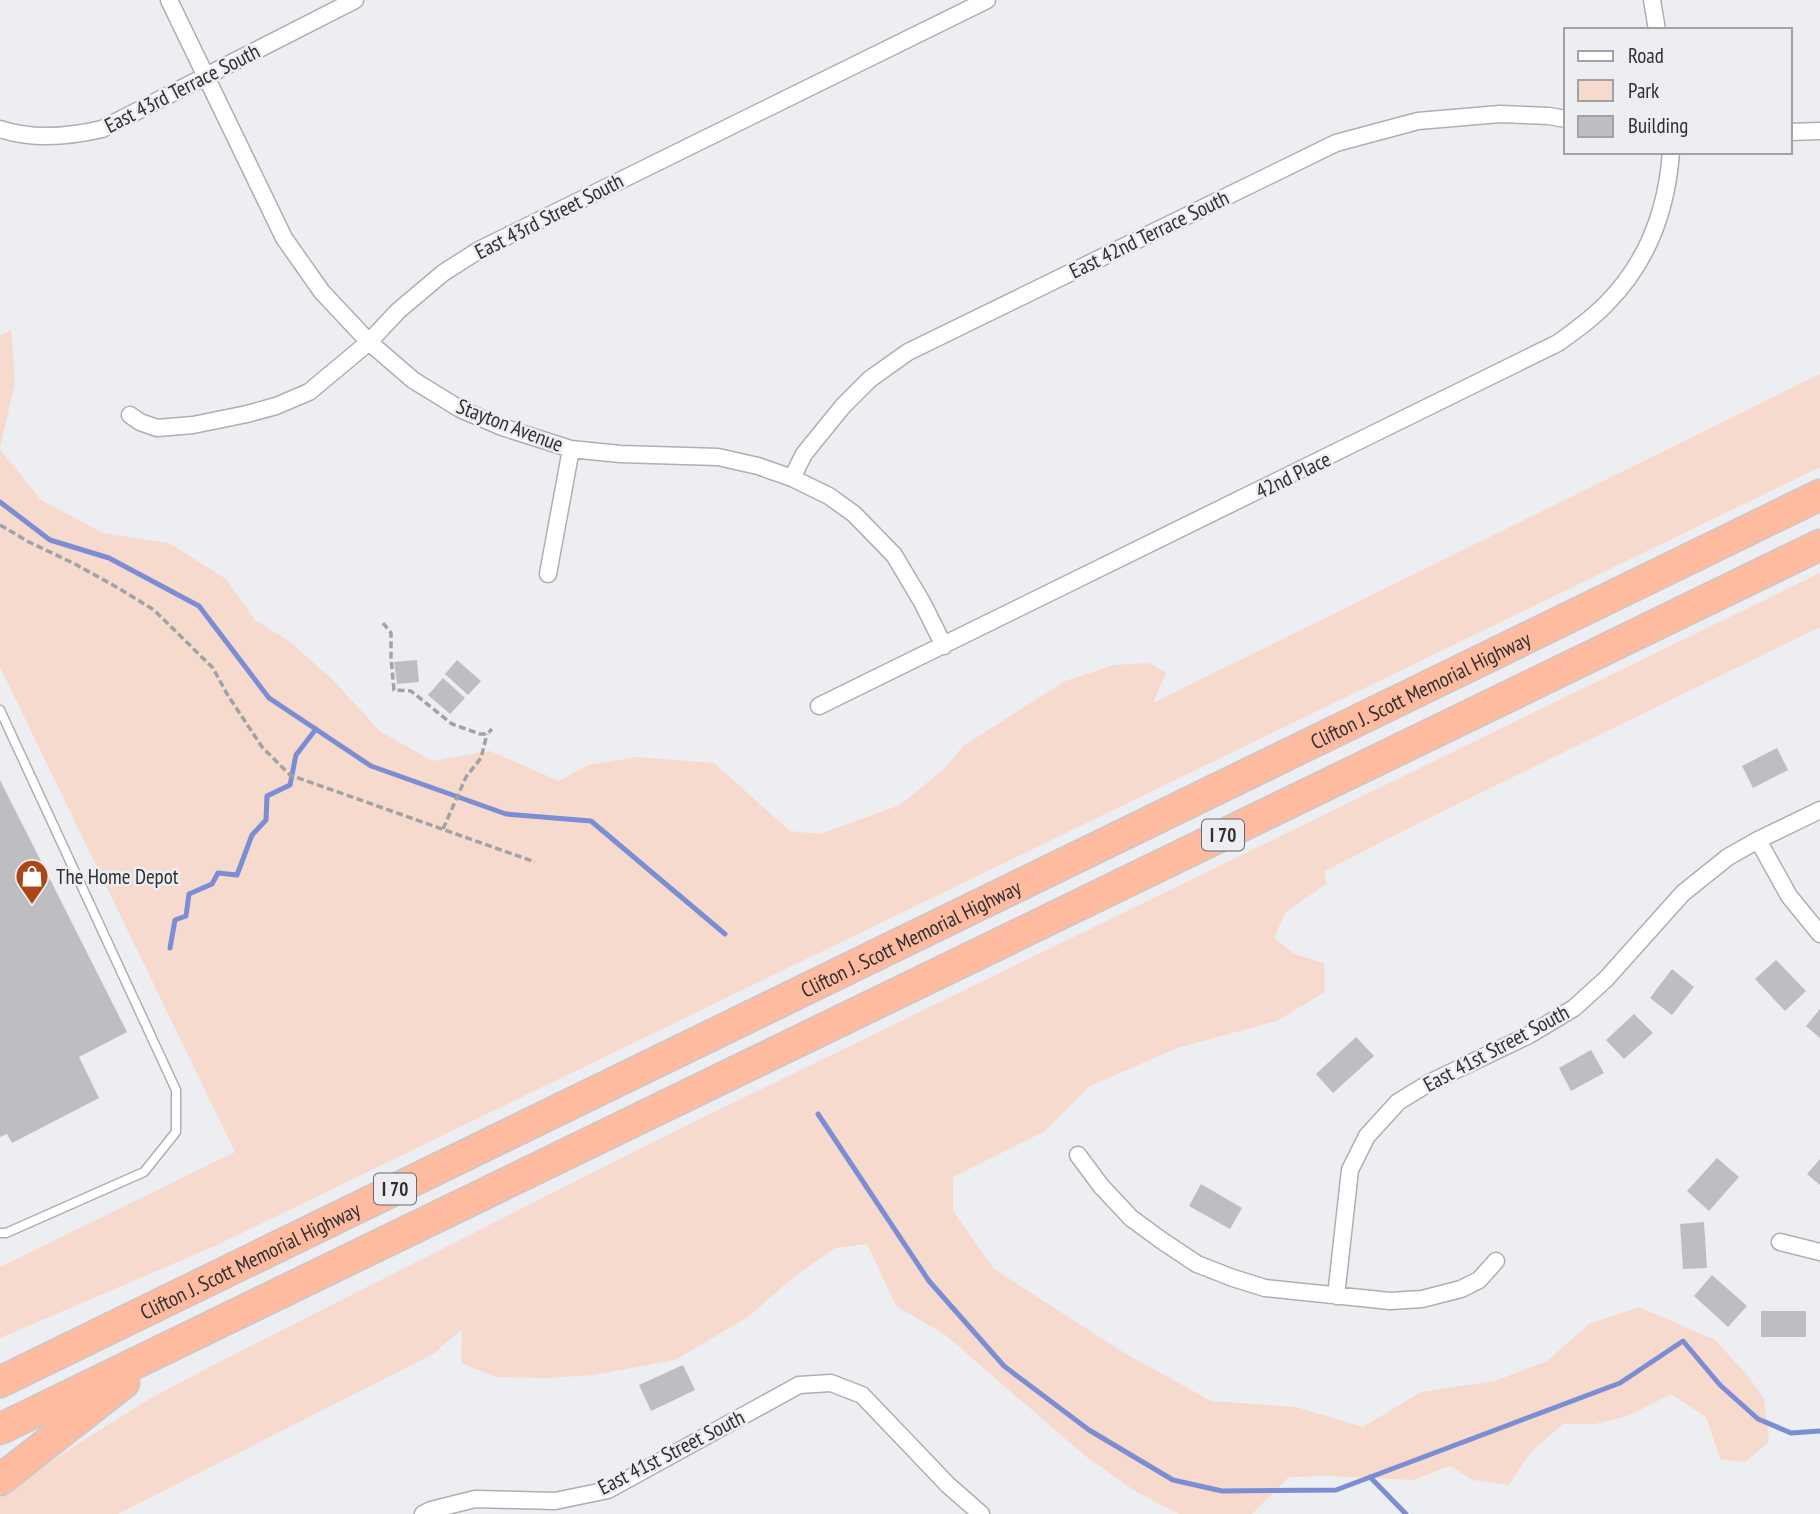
<svg xmlns="http://www.w3.org/2000/svg" width="1820" height="1514" viewBox="0 0 1820 1514" font-family="'PT Sans Narrow',sans-serif">
<rect width="100%" height="100%" fill="#eceef2"/>
<path fill="#f7dace" d="M11,330l4,52 -15,66v-112z
M1820,374v93l-1603,778 -217,93v-71l235,-115 -235,-485v-218l41,51 62,33 66,10 57,36 29,41 34,21 44,39 47,51 52,30 58,-10 69,30 29,-16 49,-8 77,6 76,68 30,3 80,-29 46,-38 17,-21 102,-65 49,-16 35,-2 17,10 -13,30z
M1820,573v54l-399,195 -96,49 1,13 -41,29 -11,25 21,16 29,9 1,29 -48,29 -100,27 -87,38 -45,45 -92,46v34l41,58 129,83 88,49 85,6 67,20 58,-35 74,-11 52,-20 42,-37 50,-17 76,33 34,37 15,22 5,43 -24,20 -25,-3 -14,-42 -35,-23 -43,22 -33,8h-32l-33,29 -21,32 -36,-5 -23,-14 -37,14 -87,-4 -37,1 -37,37h-73l-44,-23 -51,-36 -140,-121 -48,-28 -29,-62 -32,4 -40,28 -47,41 -73,43 -82,15 -46,3 -52,-1 -34,-14 1,-34 -29,25 -315,160h-118v-17l74,-51 77,-48 74,-39 430,-218z"/>
<g fill="none" stroke-linecap="round" stroke-linejoin="round">
<path stroke="#7b8ed3" stroke-width="5" d="M0,502l50,38 59,18 90,48 70,92 102,68 135,48 85,7 134,113
M170,948l5,-28 11,-4 3,-22 23,-10 6,-11 19,2 15,-40 14,-15 1,-24 23,-11 6,-30 20,-26
M818,1114l111,167 75,85 85,64 84,50 49,11 114,-1 284,-107 63,-42 37,44 38,34 33,14 29,-2
M1370,1477l36,37"/>
</g>
<path fill="#bcbec2" d="M417,660l2,22 -22,2 -3,-22z
M457,660l24,21 -13,14 -23,-21z
M443,678l22,20 -15,16 -22,-19z
M1777,748l11,22 -35,18 -11,-22z
M0,780l127,252 -48,25 20,41 -87,45 -5,-9 -7,3z
M1776,960l30,31 -21,20 -30,-32z
M1672,969l22,18 -22,28 -22,-17z
M1820,1009v29l-14,-12z
M1634,1014l19,19 -29,26 -18,-19z
M1356,1037l18,19 -41,37 -17,-19z
M1591,1050l13,23 -33,18 -12,-23z
M1717,1158l22,19 -30,34 -22,-20z
M1820,1159v26l-13,-11z
M1201,1184l41,24 -12,21 -41,-23z
M1704,1222l3,46 -24,1 -3,-45z
M1712,1275l35,31 -19,21 -34,-31z
M1761,1311h45v26h-45z
M683,1365l12,25 -44,21 -12,-26z"/>
<g fill="none" stroke-linecap="round" stroke-linejoin="round">
<defs>
<path id="service" d="M0,710l176,380v42l-32,40 -138,61h-6"/>
<path id="minor" d="M169,0l115,238 38,54 47,50 44,38 47,29 42,18 69,22 49,5 98,3 40,9 34,12 37,18 25,18 40,41 28,47 22,44
M1652,0l5,30
M0,129c33,11 68,8 102,0l253,-129
M1790,132l30,-1
M130,415l10,7 17,6 36,-3 54,-11 29,-8 33,-14 60,-50 29,-31 45,-38 36,-23 508,-250
M792,478l12,-24 39,-48 27,-27 38,-27 428,-209 82,-22 82,-7 49,2 17,3
M548,574l23,-125
M819,706l739,-363c18,-13 35,-25 50,-41 40,-41 59,-94 63,-150
M1758,840l31,56 31,38
M1078,1155l23,31 30,32 30,22 36,24 36,14 32,10 125,13 32,-2 39,-10 18,-9 17,-19
M1780,1242l40,10
M1336,1296l14,-126 17,-34 31,-34 31,-19 100,-48 45,-27 32,-29 77,-86 45,-36 30,-17 62,-30
M423,1514l8,-4 44,-11 80,2 53,-11 191,-105 32,-2 31,12 86,90 33,29"/>
<g id="motorway">
<path id="s1" d="M0,1382l1820,-887"/>
<path d="M0,1429l1820,-884"/>
<path d="M0,1480l124,-97"/>
</g>
</defs>
<use href="#service" stroke="#adafb3" stroke-width="11"/>
<use href="#minor" stroke="#adafb3" stroke-width="19"/>
<use href="#motorway" stroke="#c9c9ca" stroke-width="33"/>
<path stroke="#a1a2a5" stroke-width="3.5" stroke-dasharray="7 3.5" stroke-linecap="butt" d="M0,525l29,17 46,22 45,25 34,21 59,58 14,26 35,53 28,28 245,87
M383,623l8,10v25l3,32 17,1 41,33 28,10h7l5,-5
M443,829l23,-52 15,-19 6,-24"/>
<use href="#service" stroke="#fff" stroke-width="8"/>
<use href="#minor" stroke="#fff" stroke-width="16"/>
<use href="#motorway" stroke="#febba0" stroke-width="30"/>
</g>
<defs>
<symbol id="shop-pin" viewBox="-11 -11 22 30"><path d="M0 17L-7.5 6A9.5 9.5 0 1 1 7.5 6Z" fill="#ab4716" stroke="#eceef2"/><path d="M-5-2.5h2.3a2.7 3.5 0 0 1 5.4 0H5L5.5 6h-11ZM-1.5-2.5h3a1.5 2.3 0 0 0-3 0Z" fill="#fff"/></symbol>
</defs>
<g fill-rule="evenodd">
<use href="#shop-pin" x="13" y="857" width="38" height="52"/>
</g>
<g text-anchor="middle" dominant-baseline="central" stroke-width="5" stroke-linejoin="round" paint-order="stroke">
<g fill="#eceef2" stroke="#68696c" stroke-width="2">
<rect x="1202" y="819.5" width="42" height="31" rx="5"/>
<rect x="374" y="1173.5" width="42" height="31" rx="5"/>
</g>
<g font-size="19" font-weight="bold" fill="#303032">
<text x="1223" y="835">I 70</text>
<text x="395" y="1189">I 70</text>
</g>
<g font-size="21" fill="#303032" stroke="#eceef2">
<text transform="translate(182 88) rotate(-27)">East 43rd Terrace South</text>
<text transform="translate(549 216) rotate(-27)">East 43rd Street South</text>
<text transform="translate(1149 234) rotate(-26)">East 42nd Terrace South</text>
<text transform="translate(510 425) rotate(21)">Stayton Avenue</text>
<text transform="translate(1293 475) rotate(-26)">42nd Place</text>
<text stroke="none"><textPath href="#s1" startOffset="1580">Clifton J. Scott Memorial Highway</textPath></text>
<text stroke="none"><textPath href="#s1" startOffset="1013">Clifton J. Scott Memorial Highway</textPath></text>
<text transform="translate(1496 1048) rotate(-28)">East 41st Street South</text>
<text stroke="none"><textPath href="#s1" startOffset="278">Clifton J. Scott Memorial Highway</textPath></text>
<text transform="translate(671 1452) rotate(-27)">East 41st Street South</text>
</g>
<g font-size="21" fill="#303032" stroke="#eceef2" text-anchor="start">
<text x="56" y="876">The Home Depot</text>
</g>
</g>
<rect x="1564" y="28" width="228" height="126" fill="#eceef2" stroke="#a1a2a5" stroke-width="2"/>
<rect x="1578" y="51" width="35" height="10" fill="#ffffff" stroke="#a1a2a5" stroke-width="2"/>
<text x="1628" y="63" font-size="21" fill="#303032">Road</text>
<rect x="1578" y="80" width="35" height="21" fill="#f7dace" stroke="#a1a2a5" stroke-width="2"/>
<text x="1628" y="98" font-size="21" fill="#303032">Park</text>
<rect x="1578" y="116" width="35" height="21" fill="#bcbec2" stroke="#a1a2a5" stroke-width="2"/>
<text x="1628" y="133" font-size="21" fill="#303032">Building</text>
</svg>
